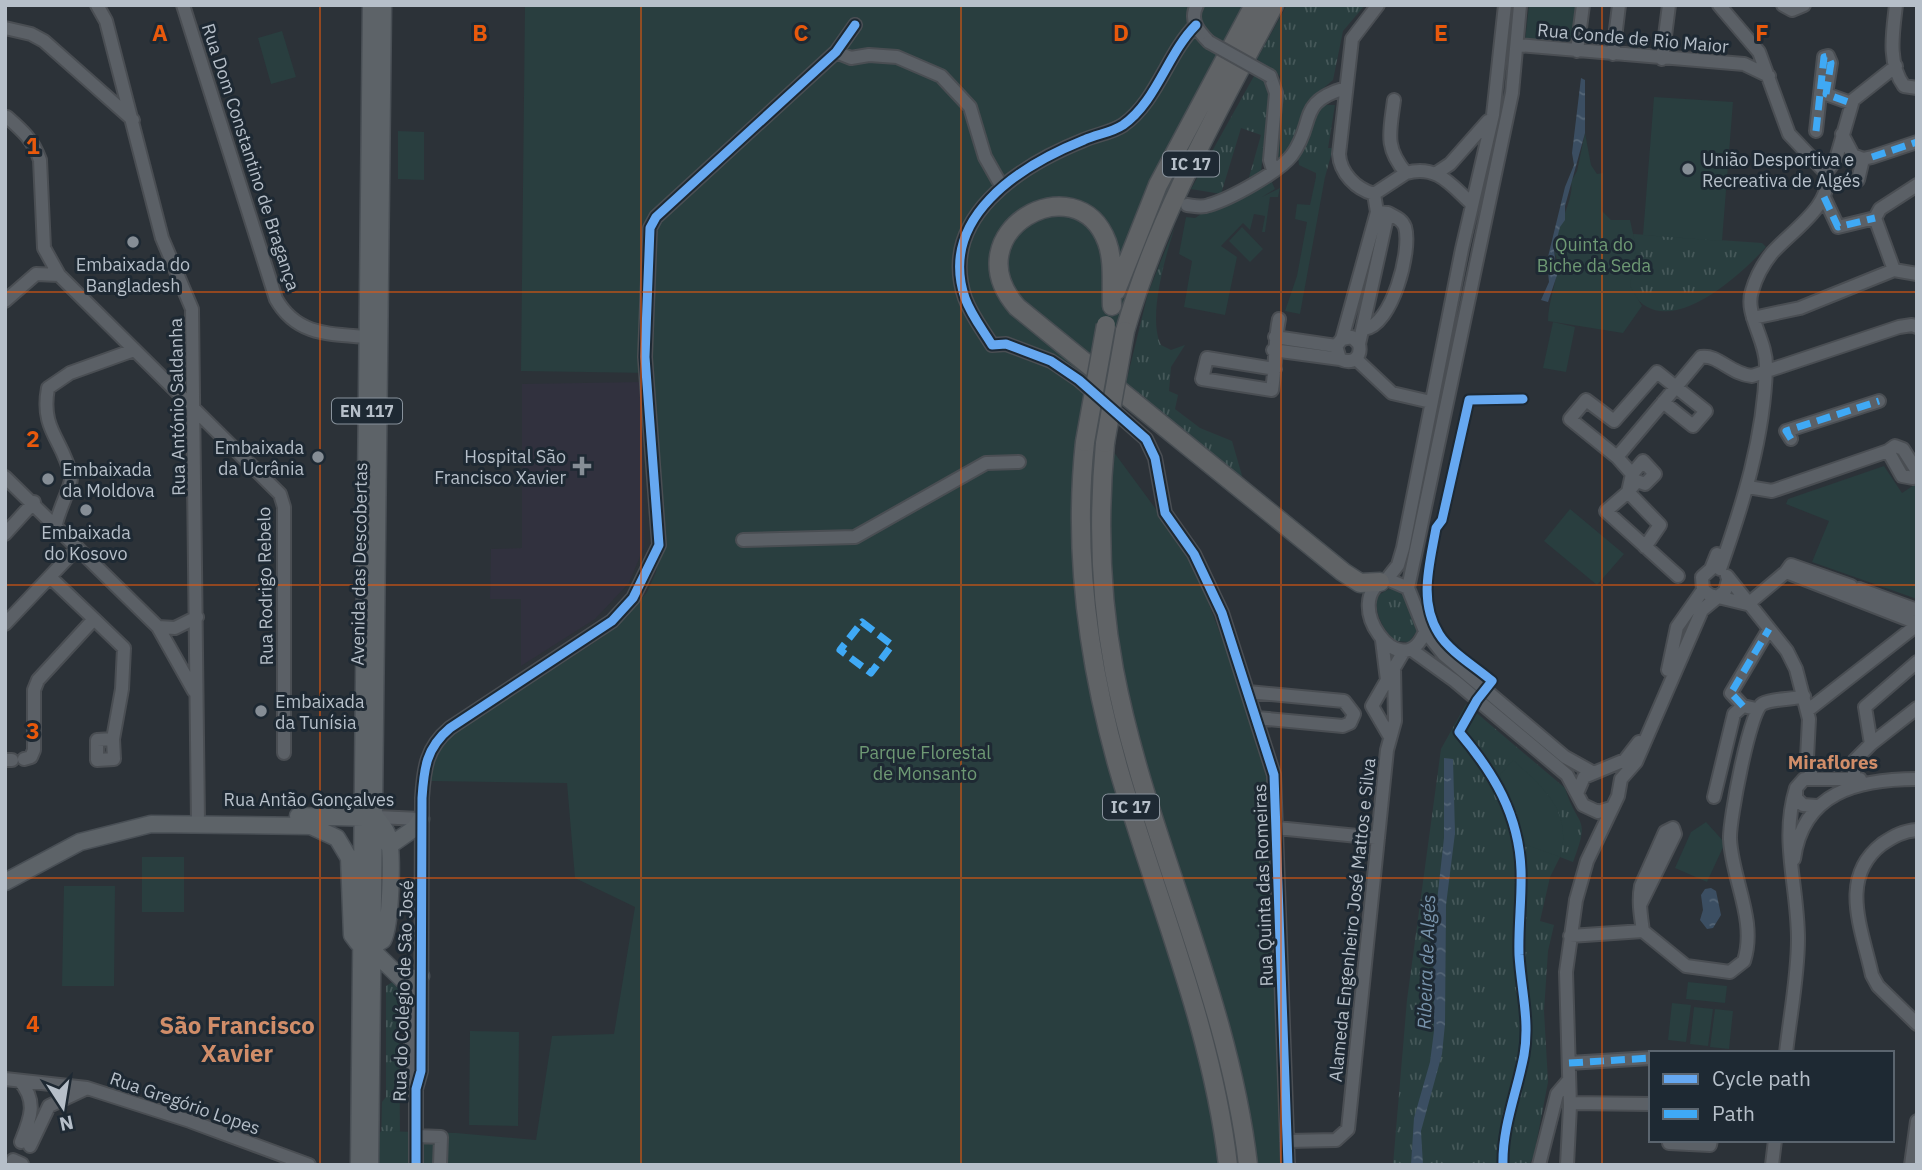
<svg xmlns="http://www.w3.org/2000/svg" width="1922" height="1170" viewBox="0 0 1922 1170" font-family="'IBM Plex Sans',sans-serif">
<defs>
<pattern id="grass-tufts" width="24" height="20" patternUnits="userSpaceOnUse" patternTransform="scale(1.75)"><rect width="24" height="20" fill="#293e3f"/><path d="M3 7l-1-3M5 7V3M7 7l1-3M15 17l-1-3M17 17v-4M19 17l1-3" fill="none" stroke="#465859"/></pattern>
<pattern id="water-ripples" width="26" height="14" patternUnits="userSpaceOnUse" patternTransform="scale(1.75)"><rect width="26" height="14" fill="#3b4e62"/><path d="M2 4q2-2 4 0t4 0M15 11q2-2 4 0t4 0" fill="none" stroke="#567"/></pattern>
</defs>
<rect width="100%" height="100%" fill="#2c3238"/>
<path fill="#31313e" d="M642,382l2,165 -15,36 -34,36 -74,47v-67h-31l1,-50 31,-1v-164z"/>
<path fill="url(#grass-tufts)" d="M1287,5h78l-22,26 -10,49 -20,17 -20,46 -16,19 3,-86 -23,-17z
M1254,76l12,5 3,9 -8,82 -13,9 13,-46 -20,-7 -20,66 -30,-5z
M1326,105h9l-7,43h5l-8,29h-9v-4l-17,-8 -1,-10c17,-12 7,-39 28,-50z
M1175,226c-9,29 -28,91 -14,119l10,5 14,-5 -14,22 -2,24 9,4 -3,14 25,19 32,13 13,45 -120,-99 23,-94z
M1633,234l129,9 4,4c-25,28 -101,98 -134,45 -7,-12 4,-44 1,-58z
M1392,587c16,8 21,28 25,44l-8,11 -14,-1c-12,-11 -21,-29 -18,-45z
M1466,704l99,84c13,42 26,26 8,74l-13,-5 -10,20 -10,44 14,4 -6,26 -4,60 4,71 -14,73 -5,10h-136l14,-165 34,-251z
M394,981l11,20 -6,9 1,132 -19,5 1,-45 4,-5v-111z"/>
<path fill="#293e3f" d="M525,5h741c-44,80 -95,161 -126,247 -21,58 -33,115 -44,176l79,107 21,35 53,140 20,69 11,386h-921l22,-34 75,2 80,7 16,-104 62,-2 21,-127 -60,-29 -8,-95 -136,-2 2,-19 16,-25 152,-99 26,-22 20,-24 9,-20 8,-43 -13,-156 -130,-2z
M1529,5h50l-5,41 -49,-5z
M282,31l14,46 -25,7 -13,-46z
M1654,97l79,5 -11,139 -79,-6z
M398,131l26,1v48l-26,-1z
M1585,133l6,32 6,9 6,-1 -1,38 9,9h19l6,27 -6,39 12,20 -19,27 -75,-12c0,-20 10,-40 9,-60 0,-4 -3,-7 -3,-11 1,-20 21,-52 17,-68l6,-11z
M1316,177h9l-25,137 -15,-3 12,-35 10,-54 -12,-3 2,-15 13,1z
M1270,178l5,11 -13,8 18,-9 -2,9h-8l-5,35h-3l3,-16 -11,-2 -4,16 -7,-7 -22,23 16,11 -12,58 -41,-8 8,-46 -13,-7 7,-37 9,1 17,-11z
M1242,227l21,22 -13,13 -21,-21z
M1553,322l22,5 -9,45 -23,-4z
M1884,466l18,27 15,-10v116l-105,-37 17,-41 -43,-17 2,-5z
M1570,509l54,45 -27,31 -53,-44z
M1513,760c31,28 60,52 47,97l-36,-13 -9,-37 -15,-32z
M1706,822l19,21 -18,39 -32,-14 16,-36z
M142,857h42v55h-42z
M64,886h51l-1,100h-52z
M1688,982l39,4 -2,17 -39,-4z
M1672,1003l19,2 -5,37 -18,-2z
M1694,1007l19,2 -5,37 -18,-2z
M1715,1009l18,2 -4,38 -19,-2z
M470,1031l49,1 -1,94 -49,-1z"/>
<path fill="url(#water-ripples)" d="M1581,78l4,2v53l-20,73v14l-5,7 -6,23 3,25 -9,27 -7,-2 8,-18 -2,-21 18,-74 9,-22 -2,-12z
M1444,758l9,1 2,74 -9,72 -1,119 -3,30 -21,77 2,34h-12l3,-47 16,-56 4,-31 -1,-94 11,-99z
M1711,888l5,3 5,24 -8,13 -6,1 -7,-9 3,-10 -2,-15 4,-6z"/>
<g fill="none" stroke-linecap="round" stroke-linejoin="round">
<defs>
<path id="minor" d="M97,5l9,16 56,217 30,71 6,515
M183,5l93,294c21,37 54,35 92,38
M1197,5c-8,15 1,26 12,37
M1719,5l40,47 30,82 37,39
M1783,5l9,5 12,-5
M1896,5c-3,26 -9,58 8,81l13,2
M1196,25c-29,29 -39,76 -73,100 -12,8 -26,9 -39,15 -65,26 -146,78 -119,158 6,17 18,32 27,47l14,-1 45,17 28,19 67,59 9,19 10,55 29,41 28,59 52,162 14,390
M5,28l26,6 13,7 89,79
M1518,45l226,19 25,12
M1577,51l6,-46
M836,52l15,6 18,-3 28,2 44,19 29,31 15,50 17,30
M1613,54l6,-49
M1662,59l7,-54
M1270,76l6,17 -6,67 3,10
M1394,100c-4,32 -10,47 12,73 31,-9 45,12 66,31
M7,117c16,14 26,23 33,43l4,88 15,27
M1816,131l8,-74 4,-1 3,7 -5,31 25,9
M1842,134l11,21 10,4 9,-2 45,-15
M1438,172l12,-8 38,-43
M1826,173l10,-14 17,-59 43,-34
M1858,180l5,-21
M1374,194c-18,-5 -34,-21 -35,-40l13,-115 26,-34
M1824,197l14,30 37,-9
M1187,205c8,1 15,3 22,0 21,-6 70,-33 83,-50 24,-33 4,-53 54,-67
M1875,218l19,52
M1875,218l5,-9 37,-24
M5,301l31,-27 23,1 221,219 4,13v246
M1753,318l47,-10 94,-38 23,4
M1364,329c28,-3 48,-79 41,-102 -3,-8 -10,-10 -17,-14
M1275,337l61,9
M1342,339l10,-2 7,7c3,13 -6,21 -19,15l-4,-13 6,-7 35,-127 -3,-18 32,-21
M1359,344l29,-131 -11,-1
M1273,350l67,9
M1356,359l36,34 39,9
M1275,369l-68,-11 -5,21 70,11c4,-24 2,-47 7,-71
M1663,402l30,24 13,-15 -49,-39 -43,49 -28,-21 -16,19 47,38 59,-70 25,-30c17,-3 29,17 51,19l147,-49 13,-2 5,2
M1791,439l-5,-8 93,-30
M1617,457l15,17 -4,18 -22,19 72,65
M1632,474l11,-13 12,13 -10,10 -8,-3 -9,11 32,33 -15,22
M5,477l153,150 36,64
M1748,487l24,4 116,-40 14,25 11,2 4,-7 -14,-22 -8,-3 -7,5
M56,524c3,-15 16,-39 15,-47 -7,-37 -31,-46 -23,-89l22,-15 64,-23
M5,534l29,-32
M743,540l112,-3 131,-74 33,-1
M1717,554l-6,15 -9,8 1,13 7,5 37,9
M1720,569c23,-65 44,-131 46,-202 1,-27 -22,-53 -14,-76 4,-14 11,-27 20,-38 18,-21 63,-49 54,-80
M1786,572l5,-7 60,21
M1727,576l60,75 9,18 13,50 -2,39 5,19
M1387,579l11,-14 5,-17 59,-299 31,-134 12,-110
M1408,588l104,-495 8,-88
M1856,599l3,-10 58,21
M1748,604l38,-32 131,51
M94,619l30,29 -2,41 -9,50
M5,624l72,-76
M158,627l17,1 22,-11
M1425,631c-22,59 -88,-32 -38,-52l21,9 17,43 19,24 121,102 27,15
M1382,640l5,40 -15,26 18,31
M1412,650l43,31 112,94 16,30 15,7 13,-4
M1668,670l9,-43 26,-37
M1248,692l96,9 10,13 -4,9 -7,3 -86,-8
M1743,706l-12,-13 38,-64
M1807,711l110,-86
M113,739l1,20 -17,1v-20z
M1871,744l46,-36
M24,759l7,-2 3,-7v-60l4,-10 56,-61 -44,-42
M5,760h7
M1854,779v-18l17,-17 -6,-37 52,-45
M1578,791l6,-14 41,-17 14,-18
M1714,797l20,-83 9,-8 13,3
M1817,806l-14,-1 -7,-7v-10l8,-9h56
M376,817l45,2
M1277,828l101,10
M1917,830c-14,1 -23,6 -35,14 -44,34 -20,85 -10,131l6,11 39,38
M1794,859c9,-67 64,-80 123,-80
M1640,905l35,-71 -2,-6 -8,4 -24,54c-3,15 0,31 2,45
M1570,936l73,-5 43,35 44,6 14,-11c13,-41 -12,-81 -14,-122 -1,-18 20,-129 32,-135 11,-6 30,-4 42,-8
M409,981l3,91 3,13
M1786,1053c4,-38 12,-76 12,-114 0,-53 -18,-99 -2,-151
M1569,1063l82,-5
M5,1079l82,9 103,33 119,44
M20,1081c18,21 10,38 1,61
M1570,1103l81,1
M416,1136l25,1 -1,28
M1669,1140v3l41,2 1,-5
M1287,1141l49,-1 12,-11 39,-379 8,-29 -1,-53 10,-17
M30,1146l19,-40 36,-17
M13,1160l9,4
M416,1165v-76l5,-18 1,-273c2,-30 4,-50 28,-70l162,-107 21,-23 26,-53 -14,-188 5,-129 6,-11 180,-165 19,-27
M1539,1165l18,-71 12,-14
M1567,1165l3,-59 -4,-134 10,-72 11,-39 31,-65 3,-17 15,-17 66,-152 23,-19 3,-11
M1772,1165l3,-25
M1911,1165l6,-44"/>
<path id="major" d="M298,816l75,2
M389,846l26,-18 6,-9
M5,882l75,-40 71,-18 160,2 26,12 12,20 3,77 6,8 13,4 12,-7c8,-15 10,-88 5,-104 -2,-7 -8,-13 -12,-19
M371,949l32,31 6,1 12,-5
M359,1165l12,-1160
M370,1165l13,-1160"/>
<path id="highway" d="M1116,291l42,-106 96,-180
M1112,306c-1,-21 2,-45 -5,-64 -30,-80 -155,-10 -90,65l326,265 17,11 20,-1
M1125,331c33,-116 93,-220 149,-326
M1085,442c-12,110 3,219 33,325 38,132 94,260 110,398
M1105,443c-7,76 -5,152 9,227 32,168 114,323 134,495"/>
</defs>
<use href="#minor" stroke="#4a4e53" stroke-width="16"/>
<use href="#major" stroke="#494f55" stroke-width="19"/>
<use href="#highway" stroke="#484e53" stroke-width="21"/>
<use href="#minor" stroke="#5b6066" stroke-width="12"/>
<use href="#major" stroke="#5d6368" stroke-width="16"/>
<use href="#highway" stroke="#606366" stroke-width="18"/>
<defs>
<path id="minor-bridge" d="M1209,42l61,34"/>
<path id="highway-bridge" d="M1085,442l21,-117
M1105,443l20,-112"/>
</defs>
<use href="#minor-bridge" stroke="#4a4e53" stroke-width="16" stroke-linecap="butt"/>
<use href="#highway-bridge" stroke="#484e53" stroke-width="21" stroke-linecap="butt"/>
<use href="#minor-bridge" stroke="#5b6066" stroke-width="12"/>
<use href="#highway-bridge" stroke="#606366" stroke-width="18"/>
<path stroke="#3fa9f5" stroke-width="7" stroke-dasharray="14 7" stroke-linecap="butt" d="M1816,131l8,-74 4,-1 3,7 -5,31 25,9
M1872,157l45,-15
M1824,197l14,30 37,-9
M1791,439l-5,-8 93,-30
M862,622l30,23 -21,28 -31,-23z
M1743,706l-12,-13 38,-64
M1569,1063l82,-5"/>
<defs>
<path id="cycleway" d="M1196,25c-29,29 -39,76 -73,100 -12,8 -26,9 -39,15 -65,26 -146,78 -119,158 6,17 18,32 27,47l14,-1 45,17 28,19 67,59 9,19 10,55 29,41 28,59 52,162 14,390
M416,1165v-76l5,-18 1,-273c2,-30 4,-50 28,-70l162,-107 21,-23 26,-53 -14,-188 5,-129 6,-11 180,-165 19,-27
M1503,1165c-1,-38 14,-73 21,-110 6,-34 -3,-66 -5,-100 -1,-29 3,-57 2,-85 -2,-55 -27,-97 -62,-138l18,-32 15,-19c-16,-14 -42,-29 -53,-47 -21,-33 -9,-71 -3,-106l6,-8 27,-120 54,-1"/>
</defs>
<use href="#cycleway" stroke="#1e2933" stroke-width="13"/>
<use href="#cycleway" stroke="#66a8f1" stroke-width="9"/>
</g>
<path fill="none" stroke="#e8590c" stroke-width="2" stroke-opacity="0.55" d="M320,5v1160M641,5v1160M961,5v1160M1281,5v1160M1602,5v1160M5,292h1912M5,585h1912M5,878h1912"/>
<g fill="#868e96" stroke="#1e2933" stroke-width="2.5">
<circle cx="1688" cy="169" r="7"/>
<circle cx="133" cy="242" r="7"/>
<circle cx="318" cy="457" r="7"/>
<path d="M578.5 455.5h7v7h7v7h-7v7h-7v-7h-7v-7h7z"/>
<circle cx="48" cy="479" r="7"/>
<circle cx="86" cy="510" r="7"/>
<circle cx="261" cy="711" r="7"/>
</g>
<g text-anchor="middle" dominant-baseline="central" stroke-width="6" stroke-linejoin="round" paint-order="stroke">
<g fill="#1e2933" stroke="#88929c" stroke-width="2">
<rect x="1163" y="151.5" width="56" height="25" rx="5"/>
<rect x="332" y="398.5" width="70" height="25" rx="5"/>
<rect x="1103" y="794.5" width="56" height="25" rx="5"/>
</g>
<g font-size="16" font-weight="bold" fill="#b6bfc9">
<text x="1191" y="164">IC 17</text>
<text x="367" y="411">EN 117</text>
<text x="1131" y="807">IC 17</text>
</g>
<g font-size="18" fill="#b6bfc9" stroke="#1e2933">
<text transform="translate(1633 38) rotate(5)">Rua Conde de Rio Maior</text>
<text transform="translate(251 157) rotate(72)">Rua Dom Constantino de Bragança</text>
<text transform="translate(177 407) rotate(-91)">Rua António Saldanha</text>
<text transform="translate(359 564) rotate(-89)">Avenida das Descobertas</text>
<text transform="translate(265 586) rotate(-91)">Rua Rodrigo Rebelo</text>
<text x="309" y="799">Rua Antão Gonçalves</text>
<text transform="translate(1263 885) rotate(-92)">Rua Quinta das Romeiras</text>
<text transform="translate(1352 920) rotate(-84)">Alameda Engenheiro José Mattos e Silva</text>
<text transform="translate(403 991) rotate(-88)">Rua do Colégio de São José</text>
<text transform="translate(185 1103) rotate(19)">Rua Gregório Lopes</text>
</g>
<g font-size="18" fill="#b6bfc9" stroke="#1e2933" text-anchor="start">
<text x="1702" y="159">União Desportiva e<tspan x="1702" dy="21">Recreativa de Algés</tspan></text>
<text x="133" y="264" text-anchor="middle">Embaixada do<tspan x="133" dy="21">Bangladesh</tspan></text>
<text x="304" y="447" text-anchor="end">Embaixada<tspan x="304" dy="21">da Ucrânia</tspan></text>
<text x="566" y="456" text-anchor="end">Hospital São<tspan x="566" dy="21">Francisco Xavier</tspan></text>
<text x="62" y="469">Embaixada<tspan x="62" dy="21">da Moldova</tspan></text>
<text x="86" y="532" text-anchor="middle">Embaixada<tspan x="86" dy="21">do Kosovo</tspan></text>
<text x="275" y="701">Embaixada<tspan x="275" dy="21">da Tunísia</tspan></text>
</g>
<g font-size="18" fill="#6e9974" stroke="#1e2933">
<text x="1594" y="244">Quinta do<tspan x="1594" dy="21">Biche da Seda</tspan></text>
<text x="925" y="752">Parque Florestal<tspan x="925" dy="21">de Monsanto</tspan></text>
</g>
<g font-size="19" font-weight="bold" fill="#d08d69" stroke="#1e2933">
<text x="1833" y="762">Miraflores</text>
</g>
<g font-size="19" font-style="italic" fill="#7792aa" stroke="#1e2933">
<text transform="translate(1426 962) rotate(-88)">Ribeira de Algés</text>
</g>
<g font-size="24" font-weight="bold" fill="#d08d69" stroke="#1e2933">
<text x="237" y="1025">São Francisco<tspan x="237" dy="28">Xavier</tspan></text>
</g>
</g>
<g font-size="23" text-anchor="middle" font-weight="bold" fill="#e8590c" stroke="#1e2933" stroke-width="6" stroke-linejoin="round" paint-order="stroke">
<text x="160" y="41">A</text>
<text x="480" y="41">B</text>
<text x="801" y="41">C</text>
<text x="1121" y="41">D</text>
<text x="1441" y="41">E</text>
<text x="1762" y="41">F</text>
<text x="33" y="154">1</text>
<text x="33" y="447">2</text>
<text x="33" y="739">3</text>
<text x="33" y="1032">4</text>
</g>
<rect width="1922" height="1170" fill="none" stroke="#b6bfc9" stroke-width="14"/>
<rect x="1649" y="1051" width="245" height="91" fill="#1e2933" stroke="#5b656f" stroke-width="2"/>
<rect x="1663" y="1074" width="35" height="10" fill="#66a8f1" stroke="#5b656f" stroke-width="2"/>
<text x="1712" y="1086" font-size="21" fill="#b6bfc9">Cycle path</text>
<rect x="1663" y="1109" width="35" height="10" fill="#3fa9f5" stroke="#5b656f" stroke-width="2"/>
<text x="1712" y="1121" font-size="21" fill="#b6bfc9">Path</text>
<g transform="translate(63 1107) rotate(168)" stroke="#1e2933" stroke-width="5" paint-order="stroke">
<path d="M0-5L12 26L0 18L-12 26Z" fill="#b6bfc9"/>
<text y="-10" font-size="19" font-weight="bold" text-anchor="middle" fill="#b6bfc9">N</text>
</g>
</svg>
